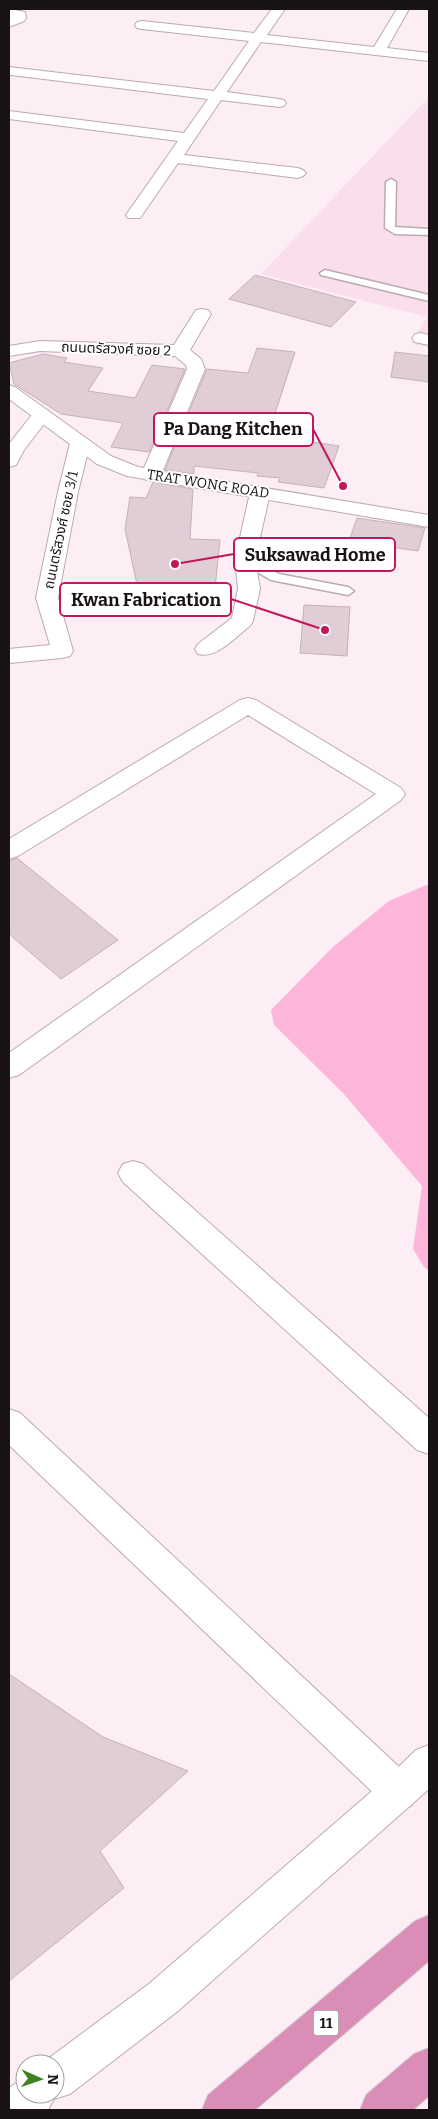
<svg xmlns="http://www.w3.org/2000/svg" width="438" height="2119" viewBox="0 0 438 2119" font-family="Bitter,'Noto Sans Thai',serif">
<rect width="100%" height="100%" fill="#fdedf5"/>
<path fill="#fadeeb" d="M429,97v250l-18,-3 16,-27 -166,-43z"/>
<path fill="#fdb6da" d="M429,884v387l-5,-4 -11,-18 9,-63 -79,-93 -69,-68 -3,-15 63,-64 55,-45z"/>
<path fill="#e0cdd6" stroke="#c4b1ba" d="M255,275l101,27 -25,25 -102,-28z
M257,348l38,4 -27,83 71,11 -15,42 -46,-6 2,-4 -23,-2 1,-3 -64,-7v8l-29,-4 42,-101 41,4z
M395,352l34,4v26l-38,-5z
M43,354l24,4 -3,4 39,6 -15,23 47,7 17,-33 33,4 -36,83 -38,-5 12,-24 -62,-9 -47,-30 -5,-21z
M153,482l40,7 -3,50 30,1 -5,48 -76,6 -14,-65 5,-32 16,1z
M357,518l68,10 -7,23 -69,-10z
M304,605l46,2 -3,49 -47,-3z
M17,858l101,82 -57,39 -52,-45v-73z
M9,1674l94,63 85,34 -88,80 24,37 -115,93z"/>
<g fill="none" stroke-linecap="round" stroke-linejoin="round">
<defs>
<path id="service" d="M391,179l5,3 -1,45 34,2v6l-34,-1 -10,-6 1,-46z
M325,270l104,25v6l-108,-26 -1,-2z
M245,556l34,18 69,13 6,4 -6,4 -77,-15 -30,-17 -2,-3z"/>
<path id="minor" d="M9,9l16,3 1,6 -2,3 -15,6v-9l2,-1 -2,-1z
M272,9h13l-18,26 107,12 23,-38h12l-22,39 42,5v8l-168,-19 -34,50 52,7 5,1 2,3 -2,3 -5,1 -58,-7 -37,55 114,13 5,2 3,3 -3,3 -5,2 -120,-15 -38,55h-12l-2,-3 52,-74 -169,-22v-8l175,22 24,-34 -197,-24h-2v-8l205,24 35,-50 -107,-12 -5,-1 -2,-3 2,-3 5,-1 112,12z
M202,309l6,1 3,4 -21,36 11,9 4,10 -44,106 -3,4 -7,2 -7,-2 -3,-4 46,-106 -1,-4 -11,-9 -135,-5 -31,5v-10l31,-5 134,4 22,-35z
M421,333l8,2v10l-14,-3 -3,-4 3,-4z
M42,409l7,2 2,4 -27,35 -8,15 -7,2v-23l26,-33z
M80,437l7,2 3,4 -12,49 -20,106 15,53 -3,5 -8,2 -53,5v-14l41,-4 -14,-47 22,-106 12,-49 3,-4z
M260,487l7,2 3,4 -15,67 5,29 -7,32 -3,5c-15,11 -33,33 -52,28l-3,-5 3,-5 34,-26 6,-29 -3,-29 15,-67 3,-4z
M248,698l8,2 145,88 4,6 -4,6 -382,275 -10,3v-25l367,-259 -128,-79 -230,141 -9,3v-20l231,-139z
M133,1161l10,3 286,254v36l-12,-4 -294,-268 -5,-9 5,-9z
M9,1409l11,4 392,366 6,13 -6,13 -13,6 -13,-6 -377,-360z"/>
<path id="tertiary" d="M9,385l6,2 96,69 27,11 291,48v12l-302,-51 -30,-12 -88,-65z"/>
<path id="secondary" d="M429,1745v44l-251,222 -108,83 -16,5 -6,11h-39v-22l16,-11v17h30v-30h-14l109,-81 236,-204 30,-29z"/>
<path id="trunk" d="M429,1915v46l-174,149h-53l6,-15 207,-174z
M429,2048v48l-16,14h-53l6,-15 48,-41z"/>
</defs>
<use href="#service" stroke="#bca9b2" stroke-width="3"/>
<use href="#minor" stroke="#bca9b2" stroke-width="2"/>
<use href="#tertiary" stroke="#bca9b2" stroke-width="2"/>
<use href="#secondary" stroke="#bca9b2" stroke-width="2"/>
<use href="#trunk" stroke="#d1d0d0" stroke-width="2"/>
<use href="#service" fill="#fff" fill-rule="evenodd"/>
<use href="#minor" fill="#fff" fill-rule="evenodd"/>
<use href="#tertiary" fill="#fff" fill-rule="evenodd"/>
<use href="#secondary" fill="#fff" fill-rule="evenodd"/>
<use href="#trunk" fill="#da8eb7" fill-rule="evenodd"/>
</g>
<g text-anchor="middle" dominant-baseline="central" stroke-width="4" stroke-linejoin="round" paint-order="stroke">
<g font-size="14" fill="#1a1316" stroke="#fff">
<text transform="translate(116 349) rotate(2)">ถนนตรัสวงศ์ ซอย 2</text>
<text transform="translate(208 484) rotate(9)">TRAT WONG ROAD</text>
<text transform="translate(61 530) rotate(-78)">ถนนตรัสวงศ์ ซอย 3/1</text>
</g>
<rect fill="#fff" stroke="#5f5a5c" stroke-width="1" x="313.5" y="2010.5" width="25" height="25" rx="4"/>
<g font-size="15" font-weight="bold" fill="#1a1316">
<text x="326" y="2023">11</text>
</g>
</g>
<path fill="none" stroke="#c2185b" stroke-width="2" d="M343 486L313 429M175 564L234 554M325 630L231 599"/>
<g fill="#c2185b" stroke="#fff" stroke-width="2">
<circle cx="343" cy="486" r="5"/>
<circle cx="175" cy="564" r="5"/>
<circle cx="325" cy="630" r="5"/>
</g>
<g fill="#fff" stroke="#c2185b" stroke-width="2">
<rect x="154" y="413" width="159" height="33" rx="5"/>
<rect x="234" y="538" width="161" height="33" rx="5"/>
<rect x="60" y="583" width="171" height="33" rx="5"/>
</g>
<g font-size="18" text-anchor="middle" font-weight="bold" fill="#1a1316">
<text x="233" y="435">Pa Dang Kitchen</text>
<text x="315" y="561">Suksawad Home</text>
<text x="146" y="606">Kwan Fabrication</text>
</g>
<rect width="438" height="2119" fill="none" stroke="#1a1316" stroke-width="20"/>
<g transform="translate(40 2079) rotate(92)"><circle r="24" fill="#ffffff" stroke="#a3a1a2"/>
<path d="M0-4L9 19L0 12L-9 19Z" fill="#418121"/>
<text y="-8" font-size="14" font-weight="bold" text-anchor="middle" fill="#1a1316">N</text>
</g>
</svg>
